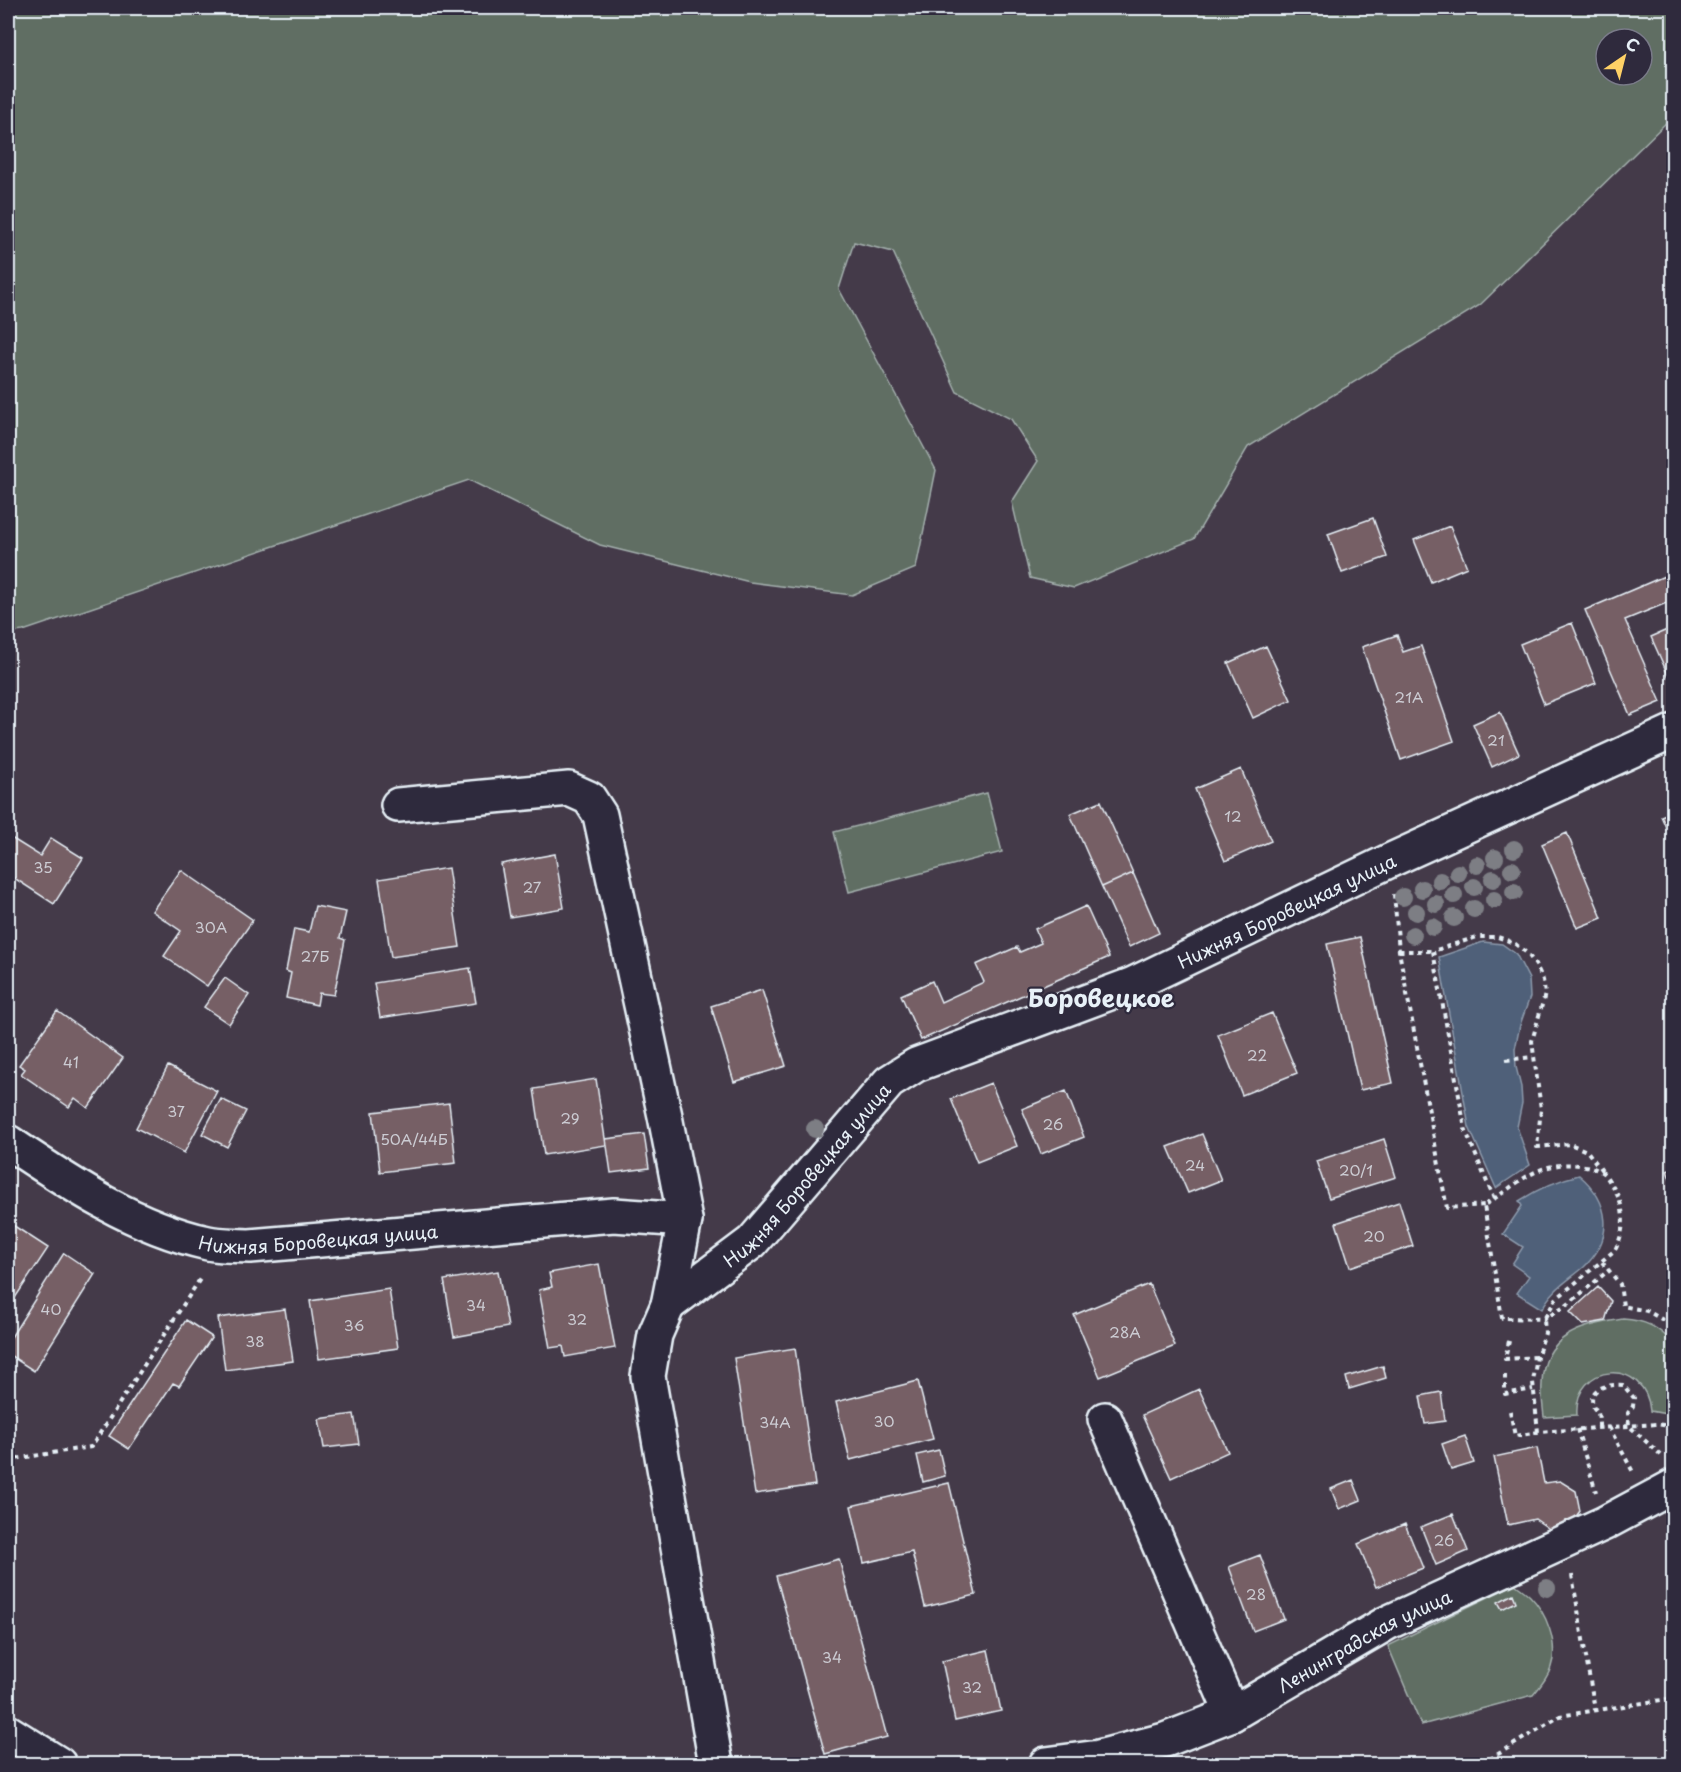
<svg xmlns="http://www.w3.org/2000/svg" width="1681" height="1772" viewBox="0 0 1681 1772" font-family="'Playpen Sans',sans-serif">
<rect width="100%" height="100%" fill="#443a49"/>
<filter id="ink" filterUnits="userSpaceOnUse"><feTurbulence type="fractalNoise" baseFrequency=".0167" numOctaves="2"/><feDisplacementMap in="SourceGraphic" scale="12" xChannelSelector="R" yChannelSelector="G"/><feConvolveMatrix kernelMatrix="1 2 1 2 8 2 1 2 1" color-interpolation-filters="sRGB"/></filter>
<g filter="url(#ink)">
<path fill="#606e63" stroke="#a4b0ae" stroke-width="1.5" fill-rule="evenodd" d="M8,8h1665v108l-193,189 -232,142 -54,92 -120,49 -44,-10 -18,-76 26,-41 -27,-42 -54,-27 -64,-140 -39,-10 -15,47 97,181 -20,98 -64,27 -102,-13 -150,-37 -131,-65 -446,151 -15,2zM1606,39h36v36h-36z
M987,793l15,59 -153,40 -15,-60z
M1623,1319c22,1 35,8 50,24v72l-23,-4c-4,-54 -77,-49 -73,4l-33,2c-1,-11 -3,-22 -2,-33 1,-50 41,-59 81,-65z
M1515,1584c5,4 11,8 15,12 16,16 29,48 21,71 -3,10 -11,20 -18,28l-112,30 -33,-79z"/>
<path fill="#4f6079" stroke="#8c9aac" stroke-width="1.5" d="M1483,942l19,2 14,10 13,25 1,18 -10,28 -5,24 1,18 5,20 1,16 -5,24 13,38 -34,23 -27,-61 -30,-170z
M1579,1175c31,26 36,63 5,92 -16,14 -32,22 -42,42l-25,-16 12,-17 -17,-12 11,-17 -20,-13 19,-28 -3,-5c19,-12 38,-21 60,-26z"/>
<path fill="#765e65" stroke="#e8f1f8" stroke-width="1.5" d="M1373,518l14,39 -45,16 -14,-39z
M1450,526l17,41 -36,15 -17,-42z
M1674,572v28l-49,20 36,82 -31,13 -45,-105z
M1572,623l24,60 -52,21 -24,-60z
M1674,627v48l-5,2 -18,-40z
M1397,635l6,17 18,-6 33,95 -53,19 -39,-113z
M1266,646l25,54 -38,18 -25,-55z
M1500,712l19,42 -27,13 -19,-43z
M1241,769l30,72 -46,20 -30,-72z
M1101,801l32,72 -31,14 -32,-73z
M1674,811v34l-13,-29z
M1567,833l35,85 -25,10 -35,-84z
M8,836l32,20 11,-18 32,20 -29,46 -46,-30z
M555,854l9,54 -54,9 -9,-53z
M448,868l12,79 -69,10 -12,-78z
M181,870l72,50 -46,66 -43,-30 17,-25 -29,-20z
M1133,873l26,60 -30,14 -27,-60z
M315,906l31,6 -6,26 5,2 -11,55 -15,-2 -2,12 -31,-7 5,-25 -5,-2 8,-42 15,3z
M1086,906l23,51 -188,83 -20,-45 31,-14 9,21 43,-20 -8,-17 41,-18 3,5 21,-9 -6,-14z
M1360,937l33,146 -33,7 -33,-146z
M470,968l6,35 -96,15 -6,-35z
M225,978l24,17 -20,29 -25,-17z
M762,990l24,76 -52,16 -23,-76z
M57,1011l66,47 -35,50 -13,-10 -6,9 -48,-33 4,-5 -6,-4z
M1272,1013l25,60 -55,22 -24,-60z
M168,1066l49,25 -33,62 -48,-25z
M596,1079l10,66 -62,10 -10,-66z
M991,1083l26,63 -40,16 -26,-63z
M1066,1091l18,46 -43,17 -19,-45z
M221,1099l25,12 -19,36 -25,-13z
M449,1103l7,60 -76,9 -7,-60z
M644,1134l5,34 -38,5 -5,-34z
M1202,1134l19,46 -33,13 -20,-46z
M1384,1139l12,38 -67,21 -13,-37z
M1674,1168v21l-7,-18z
M1399,1202l14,44 -63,21 -14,-44z
M8,1222l40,26 -35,53 -5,-4z
M64,1253l31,21 -61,97 -26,-17v-12z
M599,1264l16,84 -50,9 -2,-11 -13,2 -11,-58 13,-3 -3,-14z
M498,1271l10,56 -54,10 -10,-57z
M1149,1284l26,62 -75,31 -26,-62z
M1598,1287l13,14 -6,20 -22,4 -13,-13z
M389,1289l9,59 -79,11 -9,-58z
M285,1309l8,52 -68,9 -7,-52z
M186,1320l26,17 -33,49 -6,-3 -44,66 -20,-13z
M795,1348l20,137 -60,9 -21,-136z
M1383,1366l3,12 -37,11 -3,-12z
M918,1381l15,58 -83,21 -14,-58z
M1199,1389l29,63 -57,26 -29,-63z
M1441,1392l4,29 -20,3 -5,-28z
M354,1414l5,30 -35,4 -5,-29z
M1465,1436l9,27 -23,7 -9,-26z
M1537,1448l7,35 16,-2 16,10 4,20 -11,15 -18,4 -16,-11 -27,6 -14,-68z
M939,1450l6,26 -22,6 -6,-27z
M1353,1480l8,20 -22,9 -8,-20z
M949,1483l27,112 -51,12 -13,-55 -48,11 -13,-57z
M1453,1514l15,37 -32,14 -15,-38z
M1405,1524l18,44 -47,19 -18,-43z
M1260,1555l24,64 -31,12 -24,-64z
M839,1559l48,178 -62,17 -49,-178z
M1513,1594l3,8 -14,7 -4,-7z
M988,1650l13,61 -46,10 -13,-60z"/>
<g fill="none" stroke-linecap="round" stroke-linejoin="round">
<defs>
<g id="street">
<path d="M398,805l171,-16 20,9 11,17 65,301 20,104"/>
<path id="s1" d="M8,1142c61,41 126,85 200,101 13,3 28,2 42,3l364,-31 71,5 -17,85 84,-63 137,-160 27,-17 215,-80 260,-125 283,-129"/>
<path d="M668,1305l-13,30 -7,41 68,388"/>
<path d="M1105,1419l127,295"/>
<path d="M8,1732l51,32"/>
<path id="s2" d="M1046,1764l53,-7 66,-17 67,-26 155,-91 218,-100 69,-37"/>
</g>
</defs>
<use href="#street" stroke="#e8f1f8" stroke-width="38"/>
<path stroke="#e8f1f8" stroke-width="4" stroke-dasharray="4.5 4.5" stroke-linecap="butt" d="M1394,894l5,57 48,257 37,-3
M1399,951h34
M1506,1060l27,-3
M1494,1199l-29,-70 -32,-178 44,-14h21l16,6 14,11 9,13 6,13 2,14 -13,47 9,68 -4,38 33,-3 17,7 16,21
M1602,1262l18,22 3,22 24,5 27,15
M1509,1341l-4,18 32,-2
M1505,1375v19l28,-5
M1510,1411l5,25 23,-4 119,-8 17,3
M1599,1427c0,-4 0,-10 -1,-14 -3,-8 -3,0 -5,-8 -6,-19 19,-21 30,-20l11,13 -1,8 -5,7 1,13 33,30
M1609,1427l24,45
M1577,1429l19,63
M1538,1432l-5,-50 4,-25 8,-24 -1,-14 12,-20 59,-49c12,-23 10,-46 -4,-66 -2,-3 -5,-9 -8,-11 -13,-9 -35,-10 -50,-7 -26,5 -46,26 -69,39l18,113 42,1 22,-13 43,-36
M8,1460l83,-13 111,-171
M1572,1575l23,135
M1482,1764l78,-48 114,-18"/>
<use href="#street" stroke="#2f2a3d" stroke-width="33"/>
</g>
<g fill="#7d7e84">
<circle cx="1514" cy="849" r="9"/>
<circle cx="1495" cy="858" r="9"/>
<circle cx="1477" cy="865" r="9"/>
<circle cx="1512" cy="870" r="9"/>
<circle cx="1458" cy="873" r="9"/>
<circle cx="1493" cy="879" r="9"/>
<circle cx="1440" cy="881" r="9"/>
<circle cx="1474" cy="887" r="9"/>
<circle cx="1422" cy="889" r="9"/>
<circle cx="1514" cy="892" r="9"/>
<circle cx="1454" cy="895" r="9"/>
<circle cx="1403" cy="897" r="9"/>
<circle cx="1494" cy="900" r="9"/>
<circle cx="1436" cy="904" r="9"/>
<circle cx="1474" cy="909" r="9"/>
<circle cx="1416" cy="912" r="9"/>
<circle cx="1454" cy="918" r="9"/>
<circle cx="1433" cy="927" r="9"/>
<circle cx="1413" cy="935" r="9"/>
<circle cx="815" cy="1129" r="9"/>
<circle cx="1547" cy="1588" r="9"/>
</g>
</g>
<g text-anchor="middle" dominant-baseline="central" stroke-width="4.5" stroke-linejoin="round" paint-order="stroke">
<g font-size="15" fill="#ccccd3">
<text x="1409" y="696">21А</text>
<text x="1496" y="739">21</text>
<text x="1233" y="815">12</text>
<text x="43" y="866">35</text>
<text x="532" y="886">27</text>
<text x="211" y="926">30А</text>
<text x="315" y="955">27Б</text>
<text x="1257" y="1054">22</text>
<text x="71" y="1061">41</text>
<text x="176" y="1110">37</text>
<text x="570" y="1117">29</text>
<text x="1053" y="1123">26</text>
<text x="414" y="1138">50А/44Б</text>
<text x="1195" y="1164">24</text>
<text x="1356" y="1169">20/1</text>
<text x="1374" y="1235">20</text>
<text x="476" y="1304">34</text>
<text x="51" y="1308">40</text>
<text x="577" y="1318">32</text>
<text x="354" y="1324">36</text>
<text x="1125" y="1331">28А</text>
<text x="255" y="1340">38</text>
<text x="884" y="1420">30</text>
<text x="775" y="1421">34А</text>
<text x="1444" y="1539">26</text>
<text x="1256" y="1593">28</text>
<text x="832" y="1656">34</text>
<text x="972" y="1686">32</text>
</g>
<g font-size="18" fill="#e8f1f8" stroke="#2f2a3d">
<text stroke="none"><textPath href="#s1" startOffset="1540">Нижняя Боровецкая улица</textPath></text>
<text stroke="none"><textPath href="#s1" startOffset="982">Нижняя Боровецкая улица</textPath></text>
<text stroke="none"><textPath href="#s1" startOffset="336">Нижняя Боровецкая улица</textPath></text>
<text stroke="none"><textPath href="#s2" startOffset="345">Ленинградская улица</textPath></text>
</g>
<g font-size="24" font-weight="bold" fill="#e8f1f8" stroke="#2f2a3d">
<text x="1101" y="997">Боровецкое</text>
</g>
</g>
<rect width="1681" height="1772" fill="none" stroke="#2f2a3d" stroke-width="30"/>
<rect x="15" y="15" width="1651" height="1742" fill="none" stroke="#e8f1f8" stroke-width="2" filter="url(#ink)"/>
<g transform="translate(1624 57) rotate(35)"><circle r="28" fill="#2f2a3d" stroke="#797a88" stroke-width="1.5"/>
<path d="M0-4.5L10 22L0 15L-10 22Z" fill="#ffd166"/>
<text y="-9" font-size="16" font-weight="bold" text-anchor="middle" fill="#e8f1f8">С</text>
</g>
</svg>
